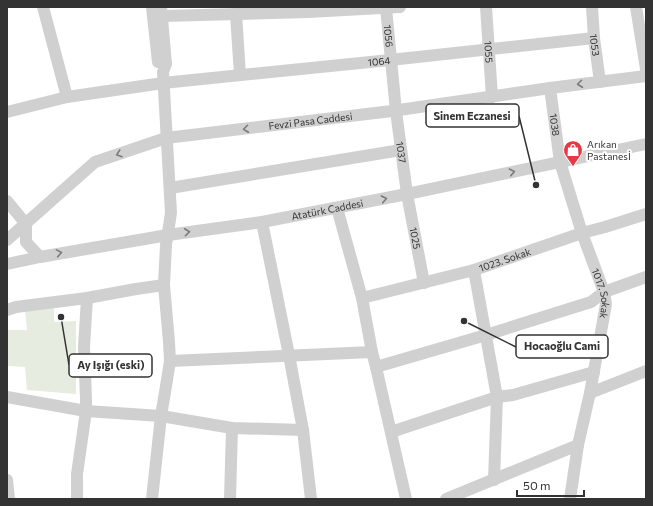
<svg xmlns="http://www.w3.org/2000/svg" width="653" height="506" viewBox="0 0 653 506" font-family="Commissioner,sans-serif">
<rect width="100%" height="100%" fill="#fff"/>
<path fill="#e6ecdf" d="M54,308v14l22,-1v73l-49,-4 -2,-23 -16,-1 -2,-1v-35h20l-2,-19z"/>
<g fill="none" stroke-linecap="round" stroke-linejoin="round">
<g stroke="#d0d0d0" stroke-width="12">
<path d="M43,7l24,90"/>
<path d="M152,7l6,55"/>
<path id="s1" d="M486,7l6,90"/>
<path id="s2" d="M592,7l2,31 6,44"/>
<path d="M636,7l10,62"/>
<path id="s3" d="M386,8l10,103 11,83 17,89"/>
<path d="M236,14l4,61"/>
<path d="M163,16l145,-4 92,-5"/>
<path id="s4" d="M550,88l10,74 22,71 22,59 2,12 -16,89 -12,52 -8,54"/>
<path id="s5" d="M7,112l60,-15 96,-14 227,-23 204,-22"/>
<path d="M170,188l231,-38"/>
<path d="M7,201l19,23v18l14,15"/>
<path d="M337,208l25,90 10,54 4,15 30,132"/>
<path d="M262,222l27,133 14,75 8,69"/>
<path id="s6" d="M7,240l88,-78 71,-24 226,-27 158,-23 96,-12"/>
<path id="s7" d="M7,264l33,-7 128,-22 94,-13 145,-28 239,-50"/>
<path d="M474,270l23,127 -3,83"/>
<path id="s8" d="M362,298l112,-28 108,-37 23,-6 41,-13"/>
<path d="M7,310l9,-3 71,-9 49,-9 28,-4"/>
<path d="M170,361l202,-9"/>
<path d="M376,367l110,-32 105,-33 13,-10 42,-15"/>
<path d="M590,393l56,-22"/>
<path d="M7,397l79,14 75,5 71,12 71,2"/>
<path d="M391,432l106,-35 16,-2 81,-23"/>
<path d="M7,480l2,19"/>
<path d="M77,499v-25l9,-63v-12l-2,-52 3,-49"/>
<path d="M152,499l9,-83 6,-36 3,-19 -1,-19 -5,-57 2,-40 5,-32 -8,-141 3,-8 -5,-57"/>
<path d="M230,499l2,-71"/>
<path d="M446,499l132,-54"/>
</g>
</g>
<defs><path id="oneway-chevron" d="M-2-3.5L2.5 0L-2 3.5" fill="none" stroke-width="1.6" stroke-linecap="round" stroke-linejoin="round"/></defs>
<g stroke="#7a7a7a">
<use href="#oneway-chevron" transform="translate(580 84) rotate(173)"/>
<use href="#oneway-chevron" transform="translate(246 129) rotate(173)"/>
<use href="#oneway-chevron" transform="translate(119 154) rotate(161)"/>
<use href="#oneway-chevron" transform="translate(512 172) rotate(-12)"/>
<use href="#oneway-chevron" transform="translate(384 199) rotate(-11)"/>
<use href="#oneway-chevron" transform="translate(187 232) rotate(-7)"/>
<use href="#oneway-chevron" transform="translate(59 253) rotate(-10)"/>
</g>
<defs>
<symbol id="shop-pin" viewBox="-11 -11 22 30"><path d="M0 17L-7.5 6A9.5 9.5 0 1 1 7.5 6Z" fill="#e63946" stroke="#fff"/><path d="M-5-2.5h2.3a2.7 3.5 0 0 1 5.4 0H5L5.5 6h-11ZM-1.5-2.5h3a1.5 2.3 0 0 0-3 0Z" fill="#fff"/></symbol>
</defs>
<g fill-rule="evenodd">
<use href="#shop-pin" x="562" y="139" width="22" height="30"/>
</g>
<g text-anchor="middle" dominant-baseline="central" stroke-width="4" stroke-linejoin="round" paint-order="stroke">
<g font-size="10" fill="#333" stroke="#fff">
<text stroke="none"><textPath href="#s3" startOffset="28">1056</textPath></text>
<text stroke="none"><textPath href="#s2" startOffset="38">1053</textPath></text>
<text stroke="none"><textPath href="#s1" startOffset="45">1055</textPath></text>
<text stroke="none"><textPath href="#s5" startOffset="376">1064</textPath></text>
<text stroke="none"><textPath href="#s6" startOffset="338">Fevzi Pasa Caddesi</textPath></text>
<text stroke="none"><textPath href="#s4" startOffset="37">1038</textPath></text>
<text stroke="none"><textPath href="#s3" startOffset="145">1037</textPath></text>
<text stroke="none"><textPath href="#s7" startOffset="325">Atatürk Caddesi</textPath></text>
<text stroke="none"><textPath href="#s3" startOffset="232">1025</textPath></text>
<text stroke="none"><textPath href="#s8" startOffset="148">1023. Sokak</textPath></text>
<text stroke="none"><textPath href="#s4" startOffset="213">1017. Sokak</textPath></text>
</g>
<g font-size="10" fill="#333" stroke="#fff" text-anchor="start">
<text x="587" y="144">Arıkan<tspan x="587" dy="12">Pastanesİ</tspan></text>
</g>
</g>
<path fill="none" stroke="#333" stroke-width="1.5" d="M536 185L519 116M464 321L516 347M61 317L69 365"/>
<g fill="#333" stroke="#fff" stroke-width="1.5">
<circle cx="536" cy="185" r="4"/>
<circle cx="464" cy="321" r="4"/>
<circle cx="61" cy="317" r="4"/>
</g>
<g fill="#fff" stroke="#333" stroke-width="1.5">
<rect x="426" y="104" width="93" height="23" rx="4"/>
<rect x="516" y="335" width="92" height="23" rx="4"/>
<rect x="69" y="354" width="83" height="23" rx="4"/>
</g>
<g font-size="11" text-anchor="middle" font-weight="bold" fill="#333">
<text x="472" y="120">Sinem Eczanesi</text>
<text x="562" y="350">Hocaoğlu Cami</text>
<text x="111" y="369">Ay Işığı (eski)</text>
</g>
<rect width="653" height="506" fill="none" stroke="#333333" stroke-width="16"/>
<path d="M517 490v6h67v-6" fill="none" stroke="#333333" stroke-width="2"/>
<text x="523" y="490" font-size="12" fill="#333333" stroke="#ffffff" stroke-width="3" paint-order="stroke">50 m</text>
</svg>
